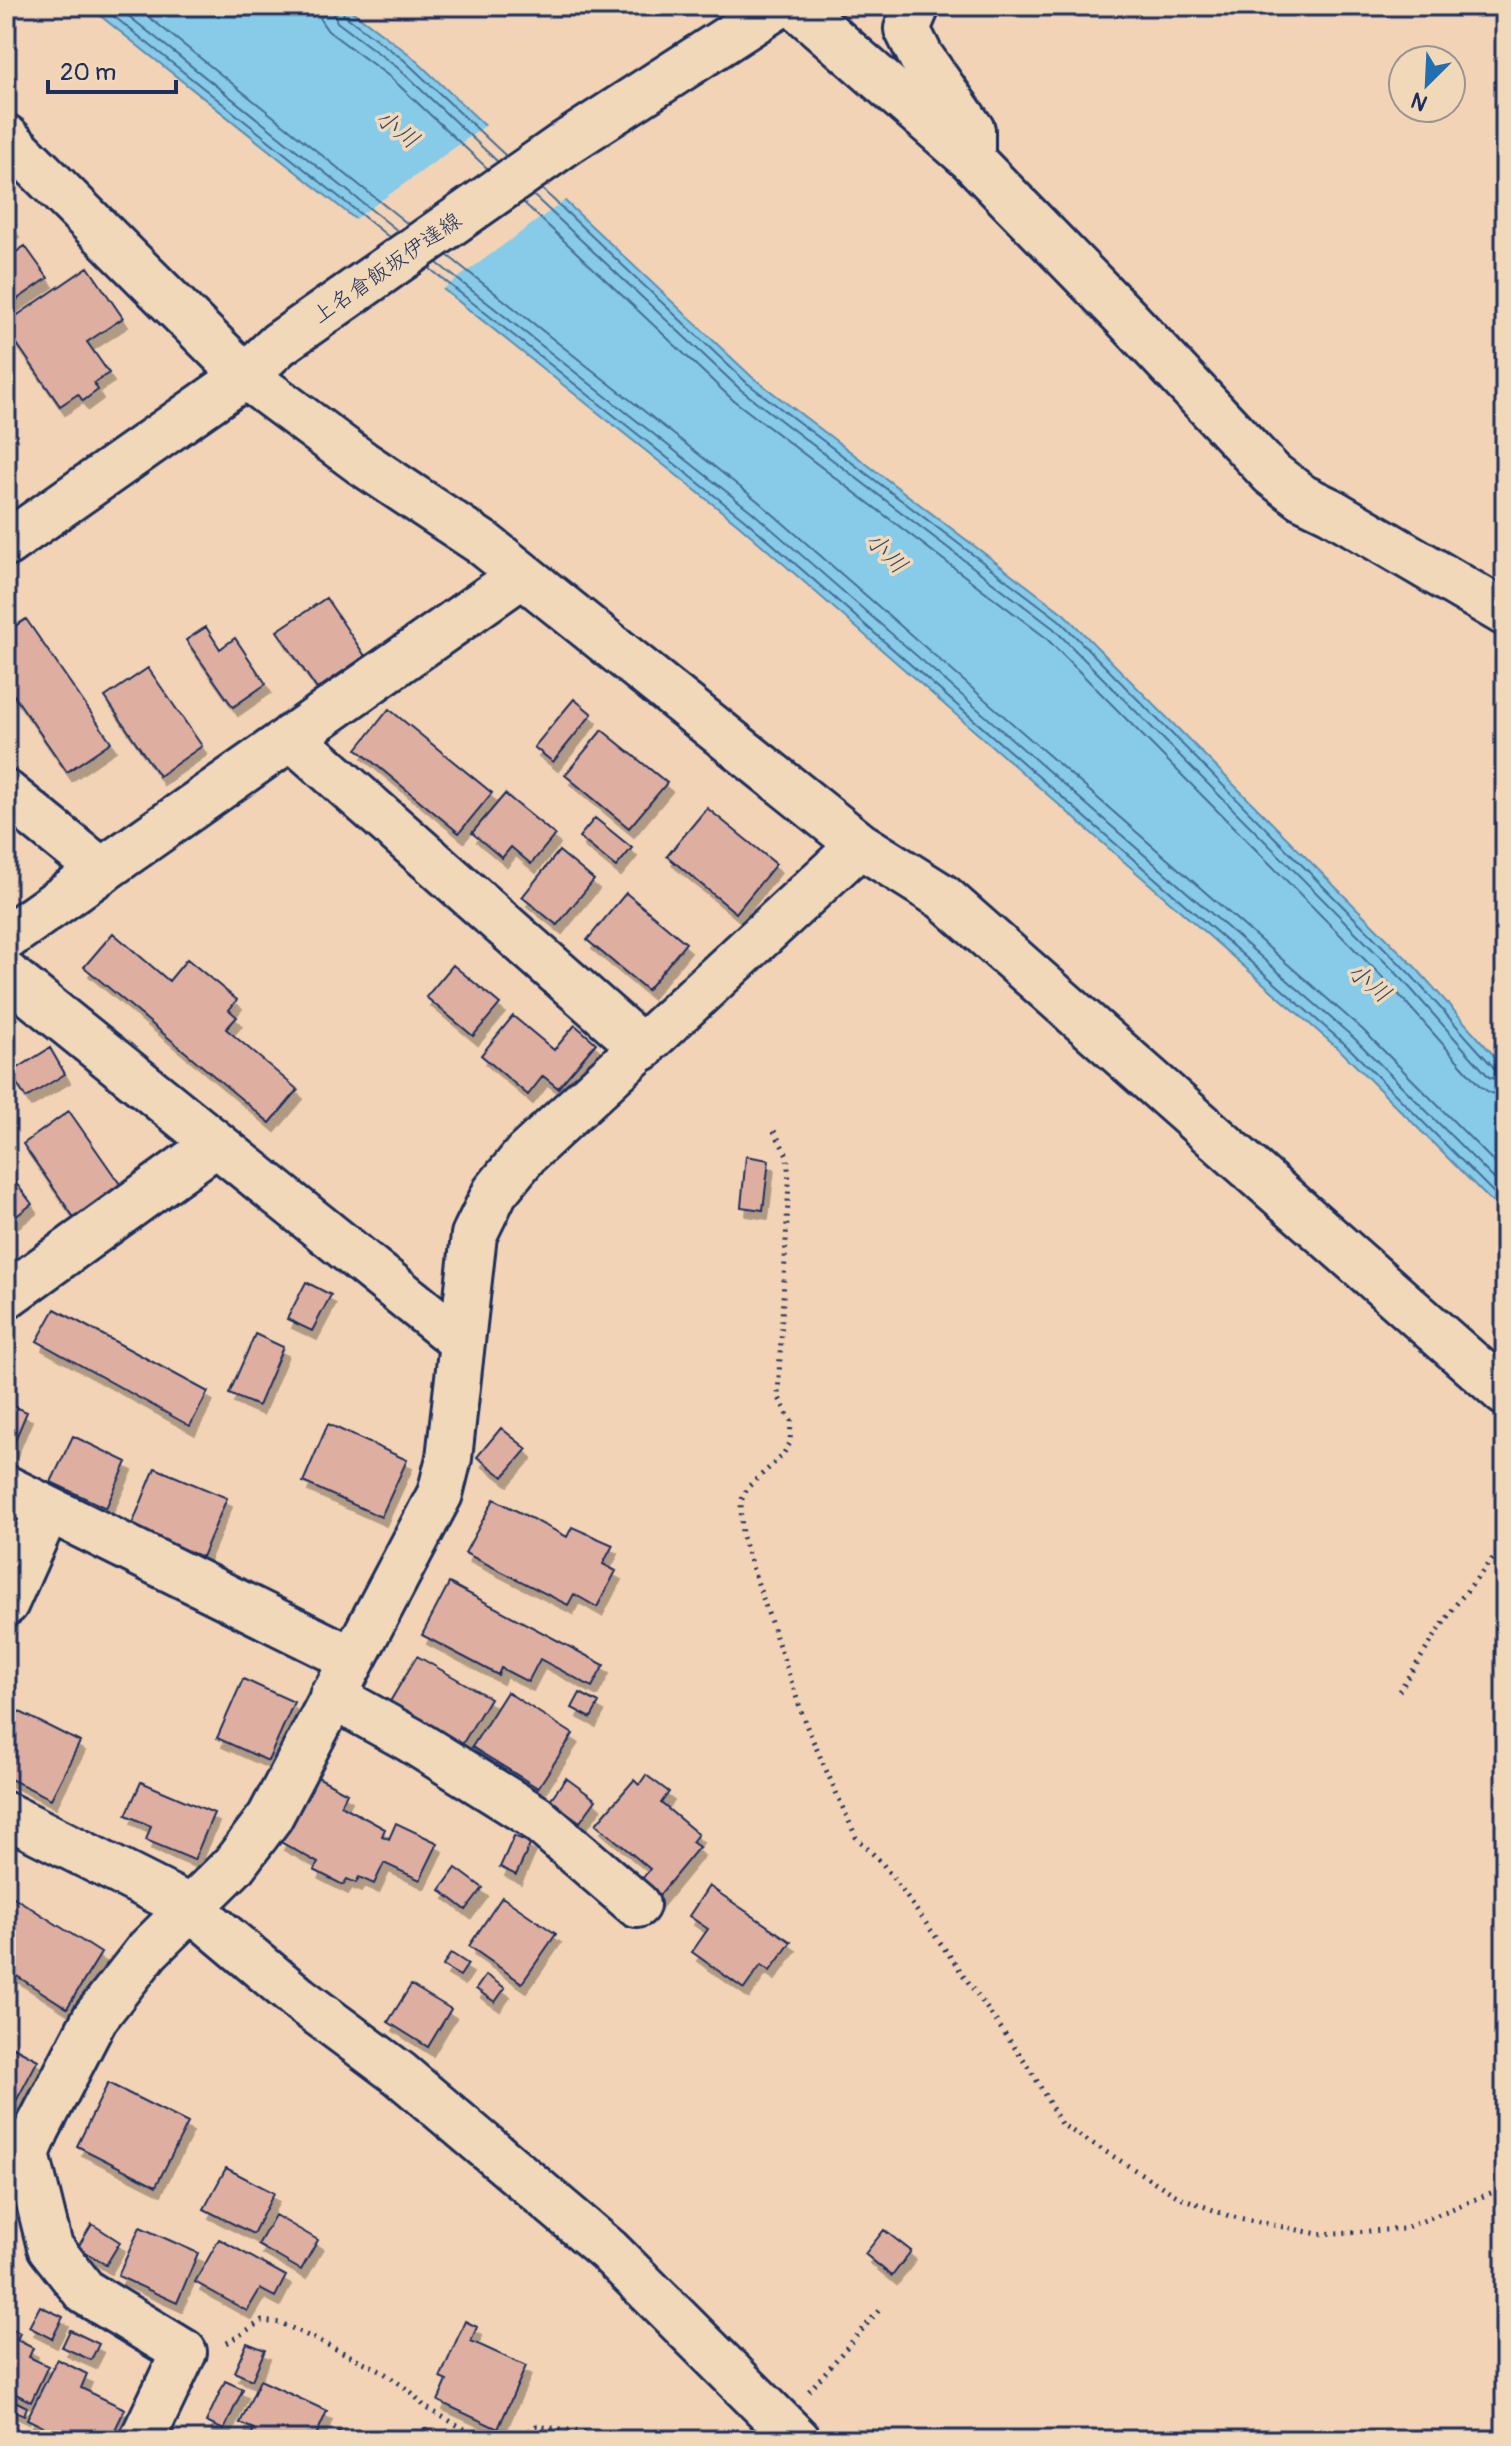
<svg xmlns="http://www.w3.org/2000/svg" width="1511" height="2446" viewBox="0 0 1511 2446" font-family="Pangolin,'Klee One',sans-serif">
<defs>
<filter id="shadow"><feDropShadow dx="5" dy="9" stdDeviation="0" flood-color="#0004"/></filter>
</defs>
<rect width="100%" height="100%" fill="#f2d3b5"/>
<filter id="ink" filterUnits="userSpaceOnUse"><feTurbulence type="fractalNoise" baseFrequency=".0125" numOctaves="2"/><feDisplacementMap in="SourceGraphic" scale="16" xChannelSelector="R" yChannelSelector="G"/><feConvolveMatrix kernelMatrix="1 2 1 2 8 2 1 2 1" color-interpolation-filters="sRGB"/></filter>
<g filter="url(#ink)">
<path fill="#87cbe8" stroke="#5c8db1" stroke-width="2" d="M88,6h257l64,48 343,323 312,237 352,354 89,100v147l-162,-162 -604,-528z"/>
<path fill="#f2d3b5" d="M489,123l79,75 -129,94 -88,-70z"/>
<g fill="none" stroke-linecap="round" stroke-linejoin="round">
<path stroke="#466d95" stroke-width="2" d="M101,6l288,231
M116,6l282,225
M135,6l273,218
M319,6l2,15 7,10 62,46 98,92
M331,6l6,16 61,46 100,94
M341,6l3,9 60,45 102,96
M542,189l205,194 312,237 351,354 86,96 9,3
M533,195l208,195 312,238 350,352 86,97 16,6
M523,202l210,198 312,237 349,352 86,97 10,7 15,2
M447,255l312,247 604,528 142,143
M437,263l314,248 604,528 150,151
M429,268l315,251 604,528 157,157"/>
</g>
<path fill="#deafa0" stroke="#1b2f5e" stroke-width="2" filter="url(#shadow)" d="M6,217l8,11 -8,5z
M25,246l23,32 -42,29v-48z
M88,267l35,51 -36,24 22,31 -15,10 4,7 -15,11 -5,-7 -18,12 -54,-78v-5z
M326,598l39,58 -48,33 -40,-58z
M26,619l85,123 -44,30 -61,-88v-52z
M206,627l14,22 15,-11 31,46 -33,23 -47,-67z
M148,668l54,78 -43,30 -54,-79z
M574,699l18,15 -39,48 -19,-15z
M389,709l103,84 -33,40 -102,-84z
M602,730l65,53 -38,45 -64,-53z
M505,794l50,41 -24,29 -20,-17 -9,11 -30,-25z
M707,808l69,56 -40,49 -69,-57z
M595,818l37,30 -16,19 -37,-30z
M559,851l35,29 -37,45 -35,-28z
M626,893l60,50 -39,47 -60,-50z
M113,933l56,48 18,-22 50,41 -8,10 8,7 -11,12 72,61 -28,33 -186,-156z
M453,965l47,39 -27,32 -47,-39z
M513,1016l41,34 21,-25 21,18 -38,45 -15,-12 -15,19 -47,-40z
M50,1048l15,26 -39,24 -16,-25z
M69,1111l53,76 -47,32 -52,-75z
M746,1156l23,4 -6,50 -22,-3z
M6,1170l26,34 -26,20z
M306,1282l25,13 -19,36 -25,-12z
M55,1309l153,83 -18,34 -153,-85z
M255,1334l28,13 -25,59 -29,-12z
M6,1403l21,9 -20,47h-1z
M328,1424l79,36 -26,57 -78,-35z
M501,1428l26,21 -24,28 -26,-20z
M73,1436l54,26 -21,46 -55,-26z
M155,1468l72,30 -25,59 -71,-30z
M494,1499l73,38 5,-10 41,18 -10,19 13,7 -19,36 -23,-13 -6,11 -103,-52z
M449,1583l155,82 -12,22 -52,-28 -12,23 -27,-14 -3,7 -76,-40z
M417,1656l73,42 -30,50 -72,-43z
M243,1679l51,23 -26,59 -51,-23z
M507,1692l66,42 -35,54 -66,-41z
M580,1693l19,10 -8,15 -19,-10z
M6,1705l74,37 -29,57 -45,-22z
M314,1775l33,18 -6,12 44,24 -3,7 7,3 7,-16 42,20 -18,37 -36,-17 -10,21 -15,-7 -3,6 -9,-4 -4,6 -29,-15 4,-7 -39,-22z
M646,1775l23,17 -8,11 37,31 -6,8 7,5 -42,51 -18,-15 11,-14 -54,-45 38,-44 5,5z
M566,1778l30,22 -16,22 -30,-22z
M141,1782l73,31 -20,47 -48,-20 5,-14 -25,-11z
M514,1836l17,7 -15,32 -16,-8z
M456,1868l27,20 -17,22 -26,-20z
M709,1886l82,56 -21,29 -9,-6 -17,24 -52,-37 16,-23 -19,-13z
M6,1892l95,61 -34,55 -61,-39z
M502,1897l54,37 -34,49 -53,-37z
M451,1953l17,11 -8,12 -17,-10z
M486,1975l19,13 -10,14 -19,-13z
M411,1985l40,24 -23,38 -40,-25z
M6,2043l32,17 -24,45 -8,-4z
M108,2083l80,40 -32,63 -79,-40z
M226,2168l48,25 -21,41 -49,-25z
M275,2215l43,25 -17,30 -43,-25z
M92,2224l28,18 -14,23 -28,-18z
M140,2227l58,26 -21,50 -59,-27z
M884,2230l27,21 -19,25 -27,-22z
M219,2239l67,37 -11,21 -15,-8 -13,22 -52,-29z
M40,2306l23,11 -11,22 -23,-12z
M465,2321l12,6 -6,14 55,25 -28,63 -60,-28 9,-20 -7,-3z
M6,2326l14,7 -3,7 16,8 -4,9 19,9 -17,36 -25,-13z
M70,2330l29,14 -8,16 -29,-13z
M247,2343l18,7 -13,30 -18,-8z
M57,2359l30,15 -6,14 44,21 -15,31h-40l-43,-21z
M260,2380l67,31 -13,29h-58l-6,-3 4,-8 -14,-6z
M225,2381l18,8 -19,41 -18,-8z
M13,2400l14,7 -3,8 -15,-7z
M424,2428l15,7 -2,5h-18z
M364,2430l21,10h-25z
M338,2431l20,9h-24z"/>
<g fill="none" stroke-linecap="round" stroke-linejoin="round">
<defs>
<path id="street" d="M796,6l175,153 156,160 145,155 30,23 29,14 174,102
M917,6l-10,23 14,28 51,73v22
M6,137l239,239 117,87 122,81 376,301 83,52 562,496
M291,737l352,311
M6,793l96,78
M6,938l516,-363
M6,974l456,368
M6,1296l210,-152
M6,1488l346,171
M6,1603l42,-94
M332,1696l79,44 124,77 102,88
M6,1815l185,93 107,90 102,76 208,176 190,190
M142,2440l42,-88 -99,-60 -35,-45 -23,-93 10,-24 58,-112 53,-68 85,-84 37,-49 170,-323 9,-36 25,-223 21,-43 31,-38 334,-309"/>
<path id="primary" d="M6,544l239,-168 34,-32 287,-201 212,-137"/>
</defs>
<use href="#street" stroke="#1b2f5e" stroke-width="50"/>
<use href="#primary" stroke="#1b2f5e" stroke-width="50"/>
<path stroke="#1b2f5e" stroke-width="5" stroke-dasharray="2 6" stroke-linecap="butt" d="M774,1131l13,24 2,27 -11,214 13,25 -1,22 -8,13 -34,31 -7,14 1,36 64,188 50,112 26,26 70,96 80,113 29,52 116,72 52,20 89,18 85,-5 95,-39
M1399,1691l55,-84 51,-64
M227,2343l35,-22 19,2 99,47 31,22 14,15 59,33
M809,2391l72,-83
M516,2440l20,-14 109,14"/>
<use href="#street" stroke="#f1d8b8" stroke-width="44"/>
<use href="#primary" stroke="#f1d8b8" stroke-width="44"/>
</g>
</g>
<g text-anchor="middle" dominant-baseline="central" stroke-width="7" stroke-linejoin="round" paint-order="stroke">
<g font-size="22" fill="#1b2f5e" stroke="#f1d8b8">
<text transform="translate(387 268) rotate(-35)">上名倉飯坂伊達線</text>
</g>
<g font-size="24" font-style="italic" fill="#2b4673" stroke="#f1d8b8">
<text transform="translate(397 129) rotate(38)">小川</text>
<text transform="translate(886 553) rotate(45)">小川</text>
<text transform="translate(1369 983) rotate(39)">小川</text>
</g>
</g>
<rect width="1511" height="2446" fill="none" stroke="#f1d8b8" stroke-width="32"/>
<rect x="16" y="16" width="1479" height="2414" fill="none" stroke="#1b2f5e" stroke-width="3" filter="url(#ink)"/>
<g transform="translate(1427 84) rotate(204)"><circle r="38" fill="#f1d8b8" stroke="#9b9494" stroke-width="2"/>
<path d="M0-6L14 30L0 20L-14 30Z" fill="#1f6fb2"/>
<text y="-12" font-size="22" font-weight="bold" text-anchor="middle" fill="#1b2f5e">N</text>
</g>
<path d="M48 80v12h128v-12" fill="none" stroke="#1b2f5e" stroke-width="4"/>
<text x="60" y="80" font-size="24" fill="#1b2f5e" stroke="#f1d8b8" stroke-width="6" paint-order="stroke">20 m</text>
</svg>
